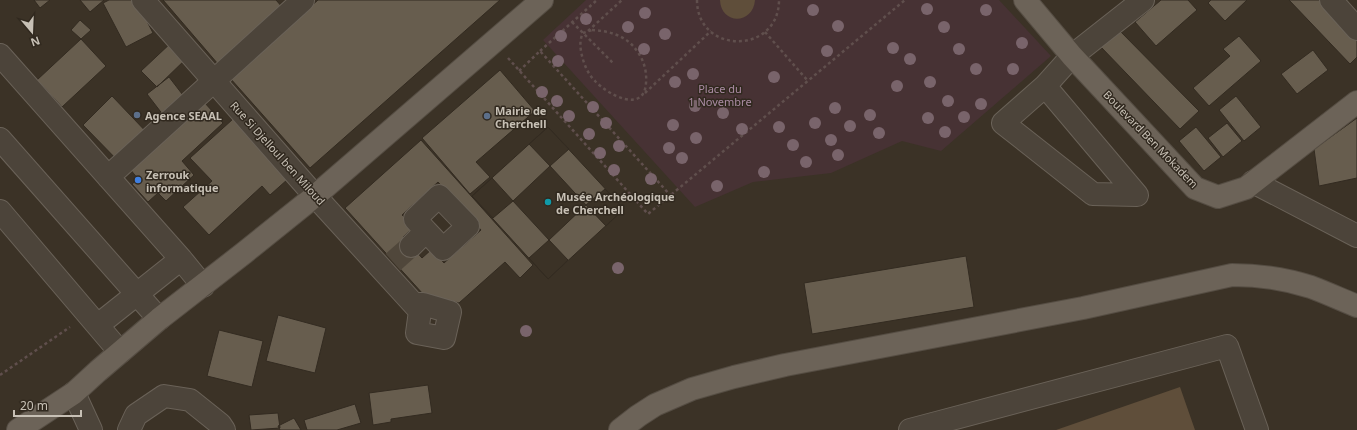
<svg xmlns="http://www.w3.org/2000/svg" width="1357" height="430" viewBox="0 0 1357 430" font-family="'Noto Sans',sans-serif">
<rect width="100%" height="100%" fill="#3b3226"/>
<path fill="#473234" d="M586,0h413l52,56 -110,95 -39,-10 -71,32 -78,9 -58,25 -152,-167z"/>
<path fill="#5f4e3a" d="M720,0h35c-2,25 -34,25 -35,0z
M1180,387l15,43h-139z"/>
<path fill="#675d4e" stroke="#332b21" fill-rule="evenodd" d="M34,0h16l-10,8z
M80,0h24l-14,12z
M109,0h27l17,33 -27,14 -23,-44z
M163,0h113l7,8 -65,56z
M318,0h182l-190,168 -80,-90z
M1161,0h27l9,10 -41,36 -21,-24z
M1211,0h36l-22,21 -17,-18z
M1289,0h33l35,37v20l-7,7z
M80,20l11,10 -10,9 -10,-9z
M1118,29l81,82 -19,18 -80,-83z
M1239,36l22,25 -52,45 -16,-18 37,-32 -7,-7z
M81,39l25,27 -44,41 -25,-27z
M173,41l16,15 -32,31 -16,-16z
M1313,50l15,20 -31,24 -16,-20z
M500,70l35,41 -59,51 14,15 -20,17 -48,-56z
M169,77l20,26 -22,17 -20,-26z
M112,96l41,43 -29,28 -41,-42z
M1236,96l25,31 -17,14 -25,-31z
M204,102l19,21 -41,38 12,14 -28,26 -8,-8 -10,9 -16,-18 6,-5 -8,-10z
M1357,118v60l-38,8 -5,-37z
M233,119l55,60 -18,16 -8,-9 -53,49 -26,-28 29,-26 -22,-23z
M1227,123l15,18 -19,16 -15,-19z
M548,127l76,82 -76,70 -76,-83zM550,166l36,39 -37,35 -36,-39z
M548,127l21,22 -19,17 -21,-22z
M1196,127l25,30 -17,14 -25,-30z
M421,140l112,125 -13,13 -15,-16 -46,41 -36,-9 -78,-86zM438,182l43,48 -37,33 -12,-14 -10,9 -19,-21 11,-10 -12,-12z
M492,178l21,23 -20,17 -21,-22z
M605,189l19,20 -18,17 -20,-21z
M549,240l19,20 -20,19 -19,-21z
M966,256l8,51 -162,27 -8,-51z
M278,315l48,13 -11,45 -49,-12z
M219,330l44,11 -11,46 -45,-11z
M428,385l4,28 -41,6v3l-18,3 -4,-32z
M355,404l6,19 -24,7h-30l-3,-10z
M278,413l2,15 -29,2 -2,-15z
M294,418l7,12h-21l-2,-4z"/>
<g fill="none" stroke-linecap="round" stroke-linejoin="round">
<path stroke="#50473b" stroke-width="22" stroke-dasharray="22 11" stroke-linecap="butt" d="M393,262l18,-16"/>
<defs>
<path id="minor" d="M143,0l172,196 105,115 -3,22 27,5 6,-26 -27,-8h-9
M1331,0l26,29
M0,55l181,204 22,27
M1045,86l92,109 -44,-1 -90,-71z
M1045,86l27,-30 71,-56
M0,139l159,180
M108,177l195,-177
M1253,182l104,54
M0,211l120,141
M411,246l15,-15 -11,-12 24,-23 29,30 -25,23 -17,-18
M98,325l83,-66
M74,393l17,37
M129,430l7,-15 28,-19 26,4 30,24 4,6
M910,430l317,-84 30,84"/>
<path id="major" d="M1025,0l47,56 123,132 23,9 28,-9 111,-86
M18,430l56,-37 24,-22 61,-52 85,-66 71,-57 227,-196
M620,430l18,-14 17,-11 37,-16 42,-12 51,-12 298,-57 149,-33c26,0 54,4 79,12 16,6 31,13 46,19"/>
</defs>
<use href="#minor" stroke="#6a6258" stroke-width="24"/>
<use href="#major" stroke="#554d43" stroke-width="24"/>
<path stroke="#604f4d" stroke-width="2.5" stroke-dasharray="3 3" stroke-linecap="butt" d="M697,0c0,55 82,55 82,0
M572,22l42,42
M592,30c18,1 35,6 45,21 7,9 10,21 9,32 -2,31 -38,12 -51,-2 -8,-8 -12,-19 -14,-30 -1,-6 -1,-12 2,-18z
M588,31l34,-31
M765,32l43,49
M540,51l57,-51
M508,58l140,156 257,-214
M519,71l21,-20 131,145
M645,93l66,-62
M0,375l70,-48"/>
<use href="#minor" stroke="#4c443a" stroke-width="22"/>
<use href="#major" stroke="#6c6358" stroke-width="22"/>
</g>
<g fill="#79646b">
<circle cx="927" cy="9" r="6"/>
<circle cx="813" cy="10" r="6"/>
<circle cx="986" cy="10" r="6"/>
<circle cx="645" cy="13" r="6"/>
<circle cx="586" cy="19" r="6"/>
<circle cx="838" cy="26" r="6"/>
<circle cx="628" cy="27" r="6"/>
<circle cx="944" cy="27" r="6"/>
<circle cx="665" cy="34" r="6"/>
<circle cx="561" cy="36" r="6"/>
<circle cx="1022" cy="43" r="6"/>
<circle cx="893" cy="48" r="6"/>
<circle cx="644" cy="49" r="6"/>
<circle cx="959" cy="49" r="6"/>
<circle cx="827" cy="51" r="6"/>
<circle cx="910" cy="59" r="6"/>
<circle cx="558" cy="61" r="6"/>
<circle cx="976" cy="69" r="6"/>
<circle cx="1013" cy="69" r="6"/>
<circle cx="693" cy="74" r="6"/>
<circle cx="774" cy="77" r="6"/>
<circle cx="675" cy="82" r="6"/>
<circle cx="930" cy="82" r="6"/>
<circle cx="897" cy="86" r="6"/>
<circle cx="542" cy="92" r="6"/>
<circle cx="557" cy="101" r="6"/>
<circle cx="948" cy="101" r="6"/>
<circle cx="981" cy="104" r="6"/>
<circle cx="695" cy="106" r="6"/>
<circle cx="593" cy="107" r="6"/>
<circle cx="835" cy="108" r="6"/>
<circle cx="723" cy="113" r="6"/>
<circle cx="870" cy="115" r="6"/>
<circle cx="569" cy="116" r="6"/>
<circle cx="964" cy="117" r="6"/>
<circle cx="928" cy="118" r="6"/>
<circle cx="606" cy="123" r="6"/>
<circle cx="815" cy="123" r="6"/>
<circle cx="673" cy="125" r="6"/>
<circle cx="850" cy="126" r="6"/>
<circle cx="779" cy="127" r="6"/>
<circle cx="742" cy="129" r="6"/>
<circle cx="945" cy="132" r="6"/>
<circle cx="879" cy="133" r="6"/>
<circle cx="589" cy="134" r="6"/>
<circle cx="696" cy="138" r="6"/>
<circle cx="831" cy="140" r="6"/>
<circle cx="793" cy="145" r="6"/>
<circle cx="619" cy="146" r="6"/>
<circle cx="669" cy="148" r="6"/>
<circle cx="600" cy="153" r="6"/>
<circle cx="838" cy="155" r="6"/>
<circle cx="682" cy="158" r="6"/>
<circle cx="806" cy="162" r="6"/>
<circle cx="614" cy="170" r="6"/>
<circle cx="764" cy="172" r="6"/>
<circle cx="651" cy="179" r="6"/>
<circle cx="717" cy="186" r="6"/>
<circle cx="618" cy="268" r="6"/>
<circle cx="526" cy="331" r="6"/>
</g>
<g fill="#5c6f8a" stroke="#31291f" stroke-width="1.5">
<circle cx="137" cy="115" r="4"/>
<circle cx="487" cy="116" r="4"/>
</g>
<circle fill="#3f7fe0" stroke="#31291f" stroke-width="1.5" cx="138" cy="180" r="4"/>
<circle fill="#0f9aa8" stroke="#31291f" stroke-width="1.5" cx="548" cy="202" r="4"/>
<g text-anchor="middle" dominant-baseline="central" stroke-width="3" stroke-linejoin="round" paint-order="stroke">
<g font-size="11" fill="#ab8ca4" stroke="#31291f">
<text x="720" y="88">Place du<tspan x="720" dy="13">1 Novembre</tspan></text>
</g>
<g font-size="11" font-weight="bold" fill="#c7c0b5" stroke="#31291f" text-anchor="start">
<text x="495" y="110">Mairie de<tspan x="495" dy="13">Cherchell</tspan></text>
<text x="145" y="115">Agence SEAAL</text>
<text x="146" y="174">Zerrouk<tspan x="146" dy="13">informatique</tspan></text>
<text x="556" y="196">Musée Archéologique<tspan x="556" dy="13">de Cherchell</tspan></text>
</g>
<g font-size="11" fill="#c7c0b5" stroke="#31291f">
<text transform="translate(1151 139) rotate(46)">Boulevard Ben Mokadem</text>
<text transform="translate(278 153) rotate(48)">Rue Si Djelloul ben Miloud</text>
</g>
</g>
<g transform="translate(32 32) rotate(161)" stroke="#31291f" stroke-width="3" paint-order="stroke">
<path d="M0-3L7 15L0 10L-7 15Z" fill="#c7c0b5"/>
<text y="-6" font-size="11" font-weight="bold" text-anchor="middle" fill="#c7c0b5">N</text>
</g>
<path d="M14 410v6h67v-6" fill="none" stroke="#c7c0b5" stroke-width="2"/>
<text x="20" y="410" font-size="12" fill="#c7c0b5" stroke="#31291f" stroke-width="3" paint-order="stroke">20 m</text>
</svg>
